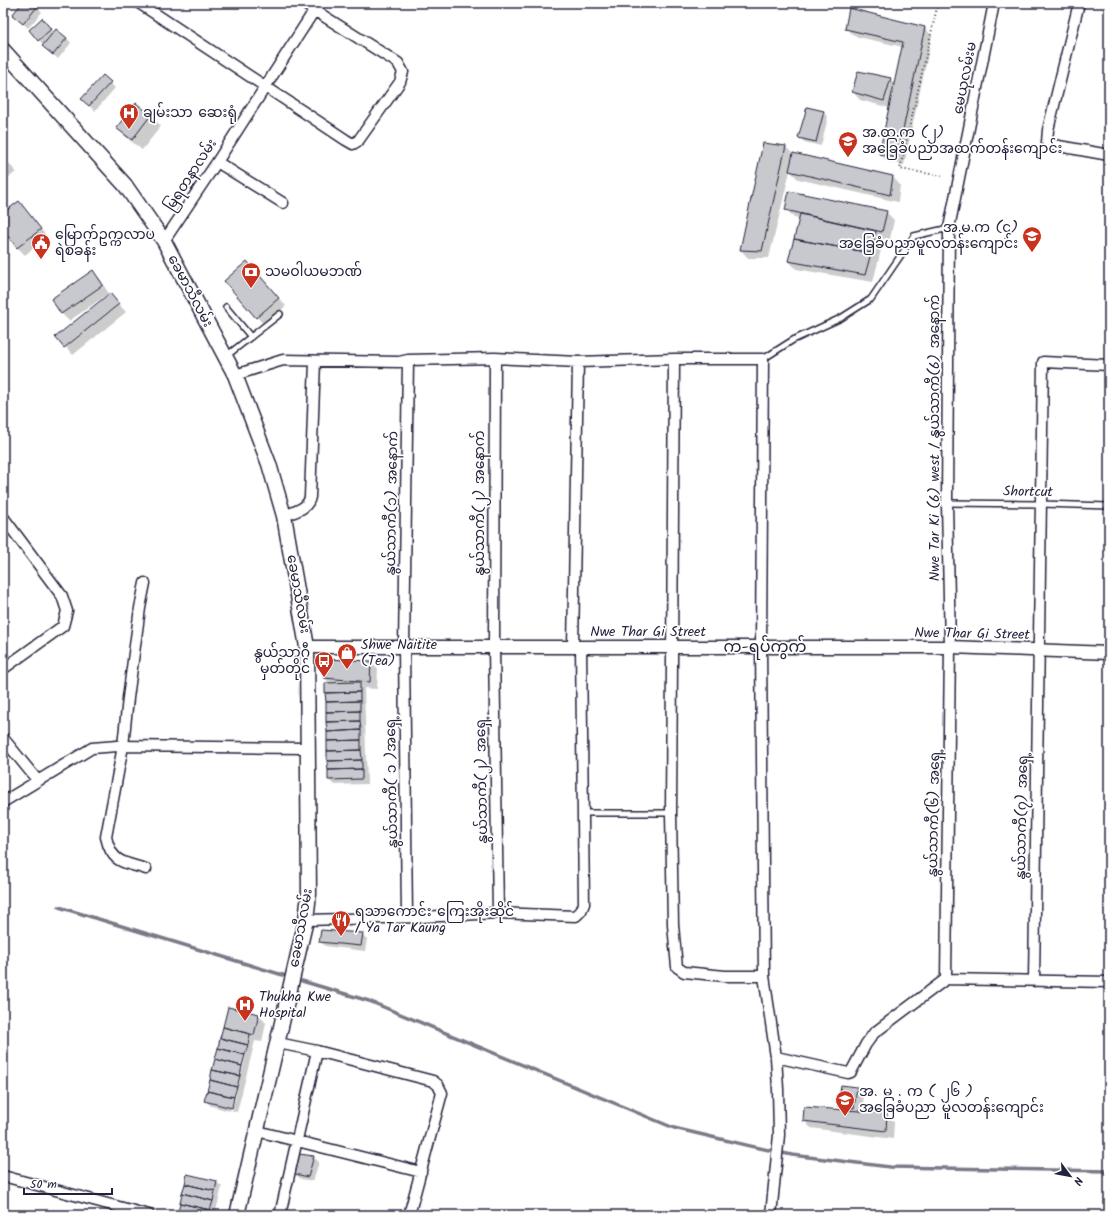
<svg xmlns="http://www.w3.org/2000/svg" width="1112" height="1218" viewBox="0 0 1112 1218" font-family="Kalam,'Noto Sans Myanmar',sans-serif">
<rect width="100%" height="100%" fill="#fff"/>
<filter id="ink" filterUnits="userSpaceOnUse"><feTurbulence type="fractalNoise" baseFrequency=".025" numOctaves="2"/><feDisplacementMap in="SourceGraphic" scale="8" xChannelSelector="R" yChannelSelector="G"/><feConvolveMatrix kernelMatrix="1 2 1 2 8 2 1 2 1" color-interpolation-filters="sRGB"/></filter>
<g filter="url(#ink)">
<path fill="#0003" d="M24,3h9l9,9 -14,16 -9,-8z
M47,25l7,8 13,5 4,5 -13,16 -9,-8 -10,-11z
M846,28h79l7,8 -28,129 -16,-3 -8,-8 10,-46 -30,-8 -7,-8 37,-13 5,5 8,-37 -49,-11z
M103,76l12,12 -20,23 -8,-7z
M136,104l15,12 10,10 -19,24 -15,-12 -10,-10z
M823,112l5,5 -7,29 -17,-4 -4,-5z
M764,144l22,3 7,7 100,23 7,8 -2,17 -100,-23 -8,-8 -21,87h-21l-7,-8z
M3,156l13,16 -13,10z
M19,202l7,8 21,27 -22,18 -8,-8 -14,-19v-14z
M786,210l100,2 8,8 -4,19 -6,-1 -11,44 -77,-13 -7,-8 11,-42 -6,-2z
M254,270l32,36 -22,19 -7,-8z
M93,272l7,7 9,15 17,18 -53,43 -16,-18 49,-39 -1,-2 -36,25 -8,-8z
M371,662l7,7 -1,20 -13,-1 3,96 -33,1 -5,-5 1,-96 -5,-6z
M362,934l5,5 -2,12 -40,-5 -5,-5z
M229,1008l30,7 7,8 -4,19 -7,-1 -18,71 -5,-1 18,-72h-2l-18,72 -19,-5 -5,-5z
M857,1088l7,7 -2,17 24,2 8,8 -1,17 -82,-11 -7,-7 41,-10 -6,-6z
M300,1155l14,2 5,5 -6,19 -12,-2 -5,-5z
M188,1175l29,7 5,5 -7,28h-34l-2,-3z"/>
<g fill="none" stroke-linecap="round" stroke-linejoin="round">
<path stroke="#7a7a88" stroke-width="3.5" d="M59,907l227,69
M302,981l67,20 305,127 76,18 42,9 98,12 219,4"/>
</g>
<path fill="#c8c8cf" stroke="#22223b" d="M22,3h12l4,3 -15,18 -11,-9z
M849,8l76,19 -28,131 -18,-4 24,-112 -58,-13z
M42,18l9,11 -13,12 -9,-11z
M56,29l11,9 -14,17 -11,-9z
M858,71l33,7 -7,23 -32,-9z
M103,75l8,7 -22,24 -8,-7z
M136,103l15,12 -19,25 -16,-12z
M807,107l17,4 -8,31 -18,-4z
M763,143l23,3 -24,105 -22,-1z
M793,153l100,23 -3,19 -101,-24z
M789,191l98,20 -5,21 -97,-22z
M19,201l22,28 -24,19 -14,-18v-17z
M800,214l76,17 -5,22 -77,-14z
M794,239l77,14 -6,22 -77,-14z
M247,261l32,37 -23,20 -32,-37z
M93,270l10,15 -42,29 -10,-15z
M110,293l9,11 -55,44 -9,-11z
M325,659l46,2 -1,21 -46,-4z
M360,682v10l-35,1v-10z
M360,692v9l-34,1 -1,-9z
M360,701v10l-34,1v-10z
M360,711v10l-34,1v-10z
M360,721l1,9 -34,2 -1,-10z
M361,730v10l-34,1v-9z
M361,740v10l-34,1v-10z
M361,750l1,10 -35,1v-10z
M362,760v9l-34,1 -1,-9z
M362,769v10l-34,1v-10z
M321,930l42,3 -2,13 -42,-4z
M228,1007l31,7 -5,21 -31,-8z
M223,1027l27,7 -2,11 -28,-7z
M220,1038l28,7 -3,10 -27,-7z
M218,1048l27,7 -3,11 -27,-7z
M215,1059l27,7 -2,10 -28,-6z
M212,1070l28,6 -3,11 -27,-7z
M210,1080l27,7 -3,10 -27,-6z
M841,1085l16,2 -3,21 -16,-2z
M207,1091l27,6 -2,11 -28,-7z
M804,1107l83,6 -1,18 -83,-10z
M299,1154l15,2 -6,21 -13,-3z
M187,1174l30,7 -2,10 -30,-7z
M185,1184l30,7 -2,10 -31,-8z
M182,1193l31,8 -3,9 -30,-7z
M180,1203l30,7 -1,5h-22l-9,-2z"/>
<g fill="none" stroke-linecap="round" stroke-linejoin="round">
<defs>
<path id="service" d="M226,307l25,30
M225,357l55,-43
M763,359l30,-19 48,-22 30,-19 43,-63 35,-8
M947,503l94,1 68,2
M584,813h87"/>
<path id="minor" d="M139,3l207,137 7,4 5,-3 42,-59 3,-10 -5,-9 -95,-60
M1079,3l-31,127 -1,12 6,3 56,10
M217,162l66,41
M164,241l53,-79 102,-159
M495,358l-1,289 4,266
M674,359l-3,454 2,112 4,42 7,5 41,4h39
M235,375l48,-15 116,2 9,-2 87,-2 83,4 96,-3h89l-2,287 3,330 12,81 2,32 1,46 -8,80
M284,516c11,-5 24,-7 26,-19l5,-136
M3,517l59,79 5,15 -4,15 -60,43
M145,583l-5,25 -12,90 -5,48 -17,91c6,27 18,25 40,32
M573,647l5,-285
M3,738l35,43
M3,802l89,-54 25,-2 191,2
M407,917l-3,-270 4,-287
M306,920l115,-3 77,-4 78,3 5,-5 3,-7 -3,-257
M946,979l4,-332 -3,-144 2,-275 45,-225
M1034,981l9,-619 66,3
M278,1043l39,8 116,30 5,4 4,8 -33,122
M776,1057l72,16 3,-1 15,-28 8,-11 72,-54 163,3
M257,1131l164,41
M3,1176l146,39
M280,1215l37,-164"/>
<path id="tertiary" d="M307,647h643l159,6"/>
<path id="secondary" d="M3,50l122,135 39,56 71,134 34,89 15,52 23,131 2,247 -3,26 -69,295"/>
</defs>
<use href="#service" stroke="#22223b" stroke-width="8"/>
<use href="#minor" stroke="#22223b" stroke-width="13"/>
<use href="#tertiary" stroke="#22223b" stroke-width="15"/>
<use href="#secondary" stroke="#22223b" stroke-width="17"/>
<path stroke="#22223b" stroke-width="2" stroke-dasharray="1 3" stroke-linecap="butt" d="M938,3l-38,166 43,7"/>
<use href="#service" stroke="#fff" stroke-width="5"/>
<use href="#minor" stroke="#fff" stroke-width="10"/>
<use href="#tertiary" stroke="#fff" stroke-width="12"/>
<use href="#secondary" stroke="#fff" stroke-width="14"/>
</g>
</g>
<defs>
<symbol id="hospital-pin" viewBox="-11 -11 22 30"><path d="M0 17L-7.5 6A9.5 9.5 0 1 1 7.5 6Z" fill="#c8321e" stroke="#fff"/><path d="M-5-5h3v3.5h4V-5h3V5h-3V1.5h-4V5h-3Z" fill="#fff"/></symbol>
<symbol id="school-pin" viewBox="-11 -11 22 30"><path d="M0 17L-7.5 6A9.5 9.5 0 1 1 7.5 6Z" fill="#c8321e" stroke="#fff"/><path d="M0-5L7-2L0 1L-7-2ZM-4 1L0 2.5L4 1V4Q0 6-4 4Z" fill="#fff"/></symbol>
<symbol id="civic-pin" viewBox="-11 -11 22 30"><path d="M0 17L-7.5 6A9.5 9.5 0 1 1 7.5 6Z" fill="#c8321e" stroke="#fff"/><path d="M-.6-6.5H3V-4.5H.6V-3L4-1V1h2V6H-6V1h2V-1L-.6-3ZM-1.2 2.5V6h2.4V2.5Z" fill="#fff"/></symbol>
<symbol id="bank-pin" viewBox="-11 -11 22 30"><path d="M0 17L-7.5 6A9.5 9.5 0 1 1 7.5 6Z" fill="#c8321e" stroke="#fff"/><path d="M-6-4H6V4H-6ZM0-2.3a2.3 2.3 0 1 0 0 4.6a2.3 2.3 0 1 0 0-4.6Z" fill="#fff"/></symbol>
<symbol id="shop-pin" viewBox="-11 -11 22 30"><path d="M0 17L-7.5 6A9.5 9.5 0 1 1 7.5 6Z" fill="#c8321e" stroke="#fff"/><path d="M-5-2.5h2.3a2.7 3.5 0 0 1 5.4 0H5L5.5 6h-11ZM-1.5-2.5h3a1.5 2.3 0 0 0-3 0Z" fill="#fff"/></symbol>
<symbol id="bus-pin" viewBox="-11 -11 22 30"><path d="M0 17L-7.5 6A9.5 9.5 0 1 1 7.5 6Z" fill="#c8321e" stroke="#fff"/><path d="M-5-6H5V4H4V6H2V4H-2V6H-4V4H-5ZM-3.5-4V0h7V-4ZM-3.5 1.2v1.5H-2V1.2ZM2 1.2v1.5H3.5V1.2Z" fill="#fff"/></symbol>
<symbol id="restaurant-pin" viewBox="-11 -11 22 30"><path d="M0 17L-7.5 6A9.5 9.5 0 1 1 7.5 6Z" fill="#c8321e" stroke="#fff"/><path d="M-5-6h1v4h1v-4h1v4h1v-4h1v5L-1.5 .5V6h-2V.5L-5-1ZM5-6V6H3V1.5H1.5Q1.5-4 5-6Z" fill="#fff"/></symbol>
</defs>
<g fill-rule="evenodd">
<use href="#hospital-pin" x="118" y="102" width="22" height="30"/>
<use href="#school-pin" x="837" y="130" width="22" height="30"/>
<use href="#school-pin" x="1021" y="225" width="22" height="30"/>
<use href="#civic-pin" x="30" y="232" width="22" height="30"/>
<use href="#bank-pin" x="240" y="261" width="22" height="30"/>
<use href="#shop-pin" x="336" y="642" width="22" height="30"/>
<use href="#bus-pin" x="313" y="650" width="22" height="30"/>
<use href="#restaurant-pin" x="330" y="909" width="22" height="30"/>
<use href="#hospital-pin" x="234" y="994" width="22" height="30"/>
<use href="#school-pin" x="834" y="1089" width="22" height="30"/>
</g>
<g text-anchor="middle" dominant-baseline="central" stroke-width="3.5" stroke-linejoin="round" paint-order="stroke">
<g font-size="14" fill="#22223b" stroke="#fff">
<text transform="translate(965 78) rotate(-79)">မေယုလမ်းမ</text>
<text transform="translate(191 175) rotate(-57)">မြရတနာလမ်း</text>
<text transform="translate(190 291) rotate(62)">ခေမာသီလမ်း</text>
<text transform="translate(935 438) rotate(-90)">Nwe Tar Ki (6) west / နွယ်သာကီ(6) အနောက်</text>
<text transform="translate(1028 492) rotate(1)">Shortcut</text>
<text transform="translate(392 503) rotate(-89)">နွယ်သာကီ(၁) အနောက်</text>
<text transform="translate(480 503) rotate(-90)">နွယ်သာကီ(၂) အနောက်</text>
<text transform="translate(298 594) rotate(80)">ခေမာသီလမ်း</text>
<text x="648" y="632">Nwe Thar Gi Street</text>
<text transform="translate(972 634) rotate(1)">Nwe Thar Gi Street</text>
<text transform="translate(482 780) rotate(-91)">နွယ်သာကီ(၂) အရှေ့</text>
<text transform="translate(392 782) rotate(-91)">နွယ်သာကီ( ၁ )အရှေ့</text>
<text transform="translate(934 813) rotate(-89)">နွယ်သာကီ(၆) အရှေ့</text>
<text transform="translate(1022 816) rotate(-89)">နွယ်သာကီ(၇) အရှေ့</text>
<text transform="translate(301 928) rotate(-80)">ခေမာသီလမ်း</text>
</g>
<g font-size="14" fill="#22223b" stroke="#fff" text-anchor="start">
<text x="143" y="113">ချမ်းသာ ဆေးရုံ</text>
<text x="862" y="133">အ.ထ.က (၂)<tspan x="862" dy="16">အခြေခံပညာအထက်တန်းကျောင်း</tspan></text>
<text x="1018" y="228" text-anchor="end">အ.မ.က (၄)<tspan x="1018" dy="16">အခြေခံပညာမူလတန်းကျောင်း</tspan></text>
<text x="55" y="235">မြောက်ဥက္ကလာပ<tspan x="55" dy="16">ရဲစခန်း</tspan></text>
<text x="265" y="272">သမဝါယမဘဏ်</text>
<text x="361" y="645">Shwe Naitite<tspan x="361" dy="16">(Tea)</tspan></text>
<text x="310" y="653" text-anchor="end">နွယ်သာဂီ<tspan x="310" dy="16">မှတ်တိုင်</tspan></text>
<text x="355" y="912">ရသာကောင်း ကြေးအိုးဆိုင်<tspan x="355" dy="16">/ Ya Tar Kaung</tspan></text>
<text x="259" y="997">Thukha Kwe<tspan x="259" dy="16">Hospital</tspan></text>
<text x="859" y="1092">အ. မ . က ( ၂၆ )<tspan x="859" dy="16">အခြေခံပညာ မူလတန်းကျောင်း</tspan></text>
</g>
<g font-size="16" fill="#22223b" stroke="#fff">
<text x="765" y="647">က-ရပ်ကွက်</text>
</g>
</g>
<rect width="1112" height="1218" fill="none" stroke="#fff" stroke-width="16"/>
<rect x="8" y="8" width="1096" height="1202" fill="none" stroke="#22223b" stroke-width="1.5" filter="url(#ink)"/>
<g transform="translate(1070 1176) rotate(122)" stroke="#ffffff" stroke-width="3" paint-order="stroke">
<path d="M0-3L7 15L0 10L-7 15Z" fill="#22223b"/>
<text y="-6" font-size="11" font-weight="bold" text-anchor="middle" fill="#22223b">N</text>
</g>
<path d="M24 1188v6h88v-6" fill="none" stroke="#22223b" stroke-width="2"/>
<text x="30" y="1188" font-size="12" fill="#22223b" stroke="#ffffff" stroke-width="3" paint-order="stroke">50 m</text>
</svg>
